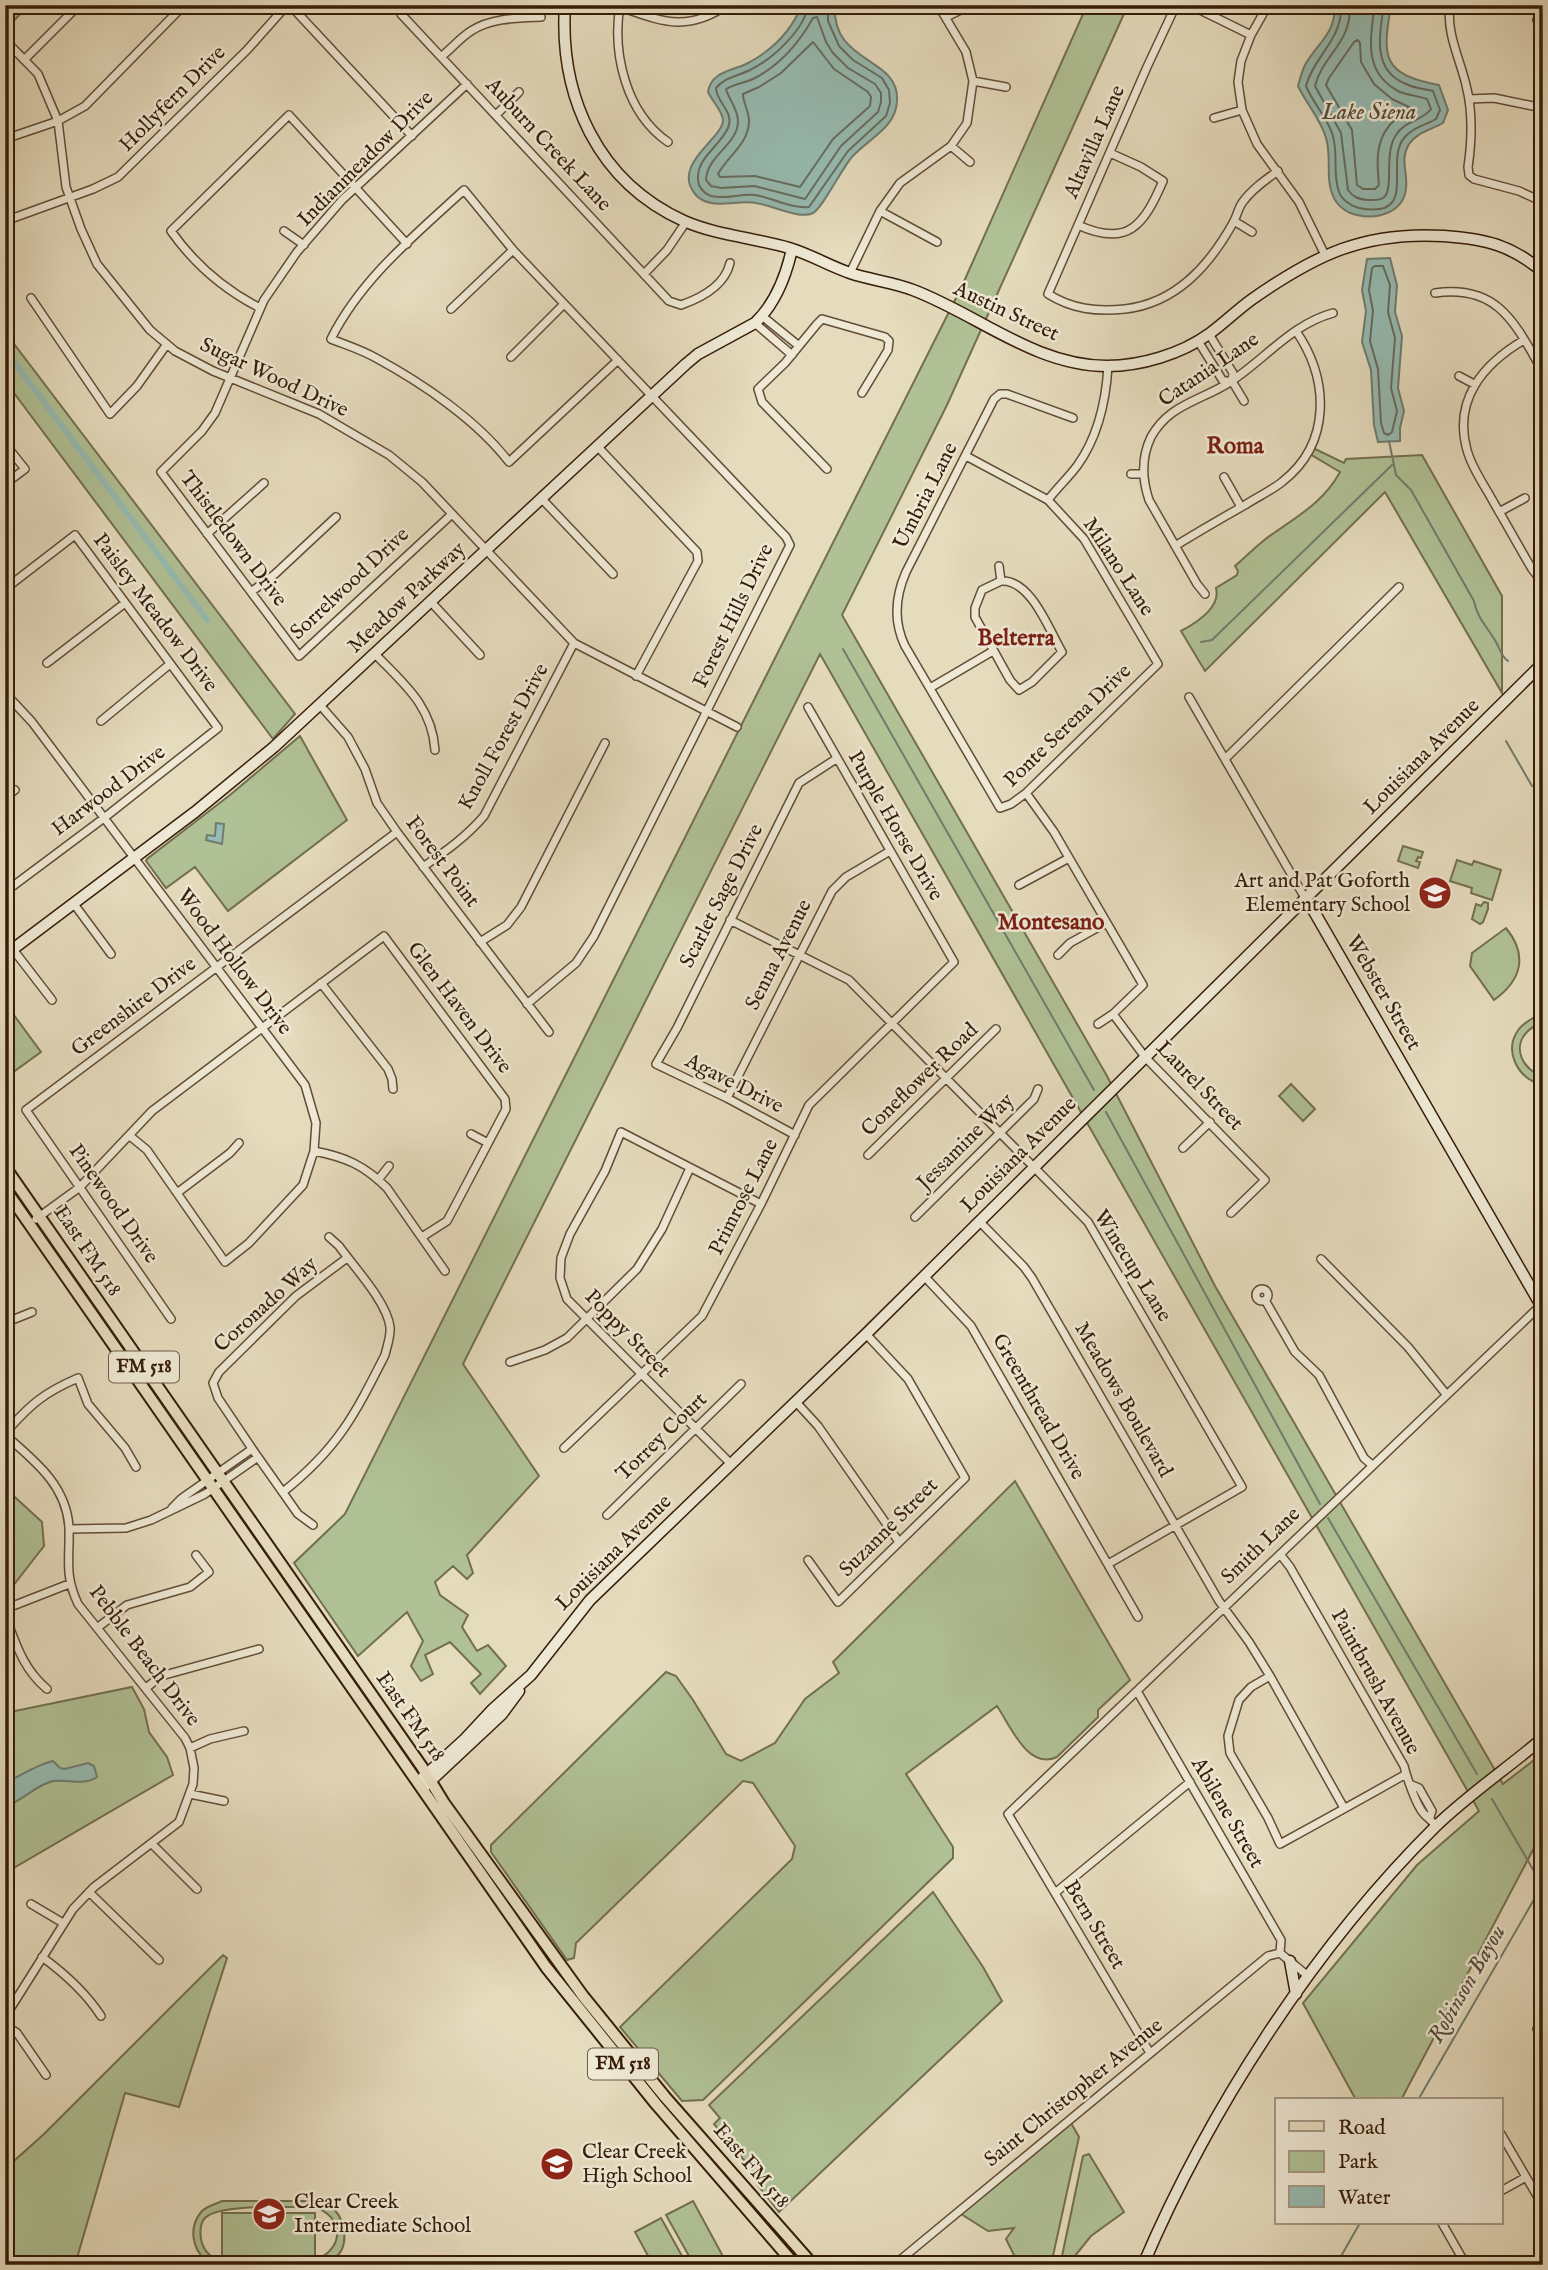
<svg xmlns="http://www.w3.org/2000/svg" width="1548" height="2270" viewBox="0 0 1548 2270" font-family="'IM FELL English',serif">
<rect width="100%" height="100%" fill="#e5dbbd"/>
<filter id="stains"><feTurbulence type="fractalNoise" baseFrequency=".00286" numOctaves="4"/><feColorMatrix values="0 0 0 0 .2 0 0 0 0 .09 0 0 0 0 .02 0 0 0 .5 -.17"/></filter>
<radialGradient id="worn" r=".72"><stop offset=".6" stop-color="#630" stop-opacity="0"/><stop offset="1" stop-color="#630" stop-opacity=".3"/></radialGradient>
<path fill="#b0c195" stroke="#736f4f" stroke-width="2" fill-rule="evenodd" d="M5,5h24l-24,25z
M1087,5h41l-181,400 -105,210 265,461 108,210 288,498 40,-31v78l-142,269h-45l-53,-97 114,-138 62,-54 -659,-1157 -357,710 76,112 -72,79 6,18 -6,6 -14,-13 -18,16 5,13 28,20 -6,12 15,24 11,-6 18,21 -26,28 -9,-11 10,-9 -31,-32 -25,13 8,19 -12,7 -10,-15 12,-25 -16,-29 -49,44 -64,-93 51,-49 617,-1228z
M5,332l290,382 -22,25 -268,-358z
M1313,448l31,15 2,-4 76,-4 80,141v97l-117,-201 -180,179 -24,-40c15,-8 40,-24 35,-43l21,-13 1,-4 -3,-5c13,-11 25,-24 39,-33 26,-18 51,-33 66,-61l-30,-18z
M300,736l47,84 -119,91 -33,-44 -29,21 -20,-27 1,-2 83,-64z
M1403,846l20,6 -2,6 -3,-1 -2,4 4,1 -2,6 -20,-7z
M1457,860l15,5 2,-4 27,9 -9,30 -21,-7 1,-5 -22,-7z
M1484,902l4,1v6l-5,13 -3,2 -8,-5 4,-15 5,2z
M1506,928c22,27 16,52 -12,72l-24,-34 2,-13z
M5,1003l36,49 -36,26c0,-8 -2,-21 1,-28 3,-7 8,-12 7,-21 0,-10 -8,-16 -8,-26z
M1543,1013v9c-5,2 -11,5 -15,9 -17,16 -5,40 15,45v16l-3,1 -4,-6 4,-3c-23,-7 -37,-34 -21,-55 6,-7 15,-12 24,-16z
M1291,1084l24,25 -12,12 -24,-25z
M1015,1481l115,199 -32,30v7l-41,40c-29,14 -47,-32 -60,-51l-91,68 47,73v11l-250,242 -21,1 -62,-74 172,-168 3,-13 -42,-63 -10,-2 -167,162 -2,15 -7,2 -76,-108v-7l175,-173 10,4 17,24 33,54 15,7 34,-18 30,-44 34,-26 -6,-11z
M5,1488l37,34 2,24 -39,50z
M132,1687l12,22 5,23 18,25 6,18 -168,98v-160z
M933,1892l50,75 19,34 -223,211 -22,-28 1,-7 -44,-53 6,-6 -11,-13z
M223,1955l4,3 -48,149 -54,-14 -50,172h-58l-12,-11v-85l39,-35z
M1071,2123l8,14 -28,128h-32l-13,-26 8,-11 -26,3 -27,-17z
M1089,2154l35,58 -33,24 -21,26 -9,-1 22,-105z
M222,2201h91c8,1 15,3 21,8 12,13 16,40 -1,50h3v6h-135v-3l5,-1c-14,-13 -18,-34 -4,-50 5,-5 14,-7 20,-10zM314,2207c30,9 31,41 2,53l-94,2c-11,-4 -19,-11 -21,-23 -1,-7 -1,-16 4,-21 15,-15 87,-10 109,-11z
M693,2201l32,59 -9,5h-22l-28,-50z
M222,2213h93v43h-93z
M661,2218l26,47h-34l-18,-33z"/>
<path fill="#96bbb2" stroke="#707c6e" stroke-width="2" d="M802,5h33c-4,60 65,51 62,96 -1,27 -28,37 -45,56 -10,11 -30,52 -39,56 -13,7 -42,-8 -57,-10 -19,-4 -46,9 -61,-9 -24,-30 28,-55 28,-74 -1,-10 -11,-19 -15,-28 3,-20 23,-21 38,-28 6,-3 13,-7 18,-11 17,-12 30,-29 38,-48z
M1335,5h56c-9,53 -9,69 48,80l9,25 -5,13c-12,7 -28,10 -35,23 -8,14 0,27 -2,42 -2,24 -28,32 -49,27 -10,-2 -20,-9 -24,-19 -8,-18 -1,-39 -7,-58 -5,-18 -20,-35 -28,-52 2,-7 4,-15 7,-21 13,-23 30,-30 30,-60z
M1390,258l7,27 -2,27 7,24 -4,52 6,23 -4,17v13l-22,1 -4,-17 -3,-55 -9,-28 4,-31 -4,-21 5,-31z
M216,823l8,1 -2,20 -16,-4 1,-5 8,1z
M53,1761l7,7 5,1 23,-6 6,3 3,11c-13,9 -28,2 -43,4 -15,2 -32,20 -49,26v-24c15,-7 33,-19 48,-22z"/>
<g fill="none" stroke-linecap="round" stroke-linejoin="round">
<path stroke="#666c5e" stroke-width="2" d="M808,5c-3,25 -37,55 -58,65 -12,6 -25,7 -34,18 0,14 19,24 12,40 -9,20 -36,32 -29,57 3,6 6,9 12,11 15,4 30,-3 44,-1 19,3 36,14 54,12l39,-56 38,-35 4,-13 -1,-13 -7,-12 -29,-18 -14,-14 -11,-25v-16
M1341,5c2,34 -27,51 -35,81 7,17 20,30 26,47 7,19 0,40 7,59 3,8 12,14 20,16 61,12 25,-46 45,-70 9,-11 22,-13 32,-19l4,-9 -7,-19c-9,-2 -19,-3 -27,-7 -34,-13 -27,-50 -22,-79
M1350,5c1,40 -27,49 -35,81l26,47 7,57c5,7 10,9 19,10 5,0 11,1 16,-2 12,-8 0,-44 13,-63 8,-14 28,-15 35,-26l-4,-10c-9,-3 -19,-4 -27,-7 -37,-18 -30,-53 -25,-87
M817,17l9,25 7,11 15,15 27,16 6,9v9l-3,10 -37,34 -36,53 -51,-13 -33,2 -10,-2 -5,-6c1,-25 32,-35 32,-59 0,-12 -9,-21 -12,-32 8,-5 18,-6 27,-10 26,-13 46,-36 60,-61z
M1358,40l2,3 1,19 13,22 18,15 17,8c-5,8 -14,11 -20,19 -14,17 -12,38 -10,59l-4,4h-12l-6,-4 -5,-55 -26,-45 3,-7 25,-36z
M813,42l21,27 34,23 3,5 -1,9 -37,33 -33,48 -45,-11 -35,1 -2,-3c10,-18 31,-31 31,-53 0,-10 -6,-18 -6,-27l16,-7 22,-14z
M1375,266h8l7,19 -2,27 7,26 -4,50 6,23 -5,21 -4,3 -4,-2 -3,-10 -3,-54 -8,-28 3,-30 -4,-21 3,-22z"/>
<path stroke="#707c6e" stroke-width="2" d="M1389,441l7,34 15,15 63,111c3,17 14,27 22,41 4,7 5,14 12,19
M1201,642l11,-2 180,-175
M843,649l251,441
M1506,741l26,45
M1106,1112l214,392
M1328,1518l149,256
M1492,1799l50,86
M1418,2100l125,-216
M1336,2265l24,-42"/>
<path stroke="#96bbb2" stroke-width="6" d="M5,350l202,270"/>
<defs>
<path id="street" d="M290,5l122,131
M397,5l4,9 268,287 12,4c20,-7 44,-20 49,-42
M620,5c-8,49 6,108 48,137
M1035,5l6,2
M1176,5l-29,62 -99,227c24,15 48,18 77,15 51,-6 84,-43 108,-86 4,-7 5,-14 9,-20 9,-13 23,-23 36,-32
M1190,5l61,30
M1268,5l-17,30 -10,26 -3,21 4,28 15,34 42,58 26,53
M1450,5c-4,28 10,54 16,80 7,27 6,55 2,82l1,8 5,4 45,12 24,11
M620,7c41,14 67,26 107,-2
M891,9l7,-4
M946,17l25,-12
M1537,20l6,-4
M5,40l33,34 20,47 8,66 15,42 16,35 53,66 25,21 38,20 106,43 70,41 33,27 152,161 163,84
M441,57c10,-8 19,-19 30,-26 20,-13 46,-13 70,-14
M24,60l55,-55
M973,81l33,6
M1469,99l25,-1 39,8
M496,115l23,-23
M1214,118l28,-8
M5,139l53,-18 27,-15 99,-101
M951,146l19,16
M880,211l57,31
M5,221l88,-32 25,-12 129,-127 40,-45
M1234,221l18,11
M1078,225c50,23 66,0 85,-44l-22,-14 -31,-14
M284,231l20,14
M850,273l30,-62 20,-28 51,-37 16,-23 6,-42 -7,-29 -28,-47
M644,274l23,-24 19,-28
M1435,293c64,-9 81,32 108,79
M31,298l79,116 27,-28 30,-42
M260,308c-37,-19 -65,-43 -89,-77l118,-116 118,129
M451,309l62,-59
M762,316l37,30
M755,323l37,32
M1209,334l24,39 -1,8 12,20
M1524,340c-41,24 -71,60 -57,110 5,19 18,36 27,53 13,22 25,44 38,66l11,14
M1198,341l25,40h8
M511,357l53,-53
M1459,376l15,8
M5,444l20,25 -20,15
M597,446l100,106 1,9 -62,115
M966,456l82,44 36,39 74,125 -132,129 -15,11 -11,4 -95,-162c-12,-25 -10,-49 1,-74l88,-173 6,-5h7l66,24
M827,469l-65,-67 -4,-13 27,-26 32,-39 5,-5 63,18 4,4 -1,9 -26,43
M1131,474h11
M1224,477l17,30
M541,498l72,76
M1048,500c9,-12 20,-22 29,-34 21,-29 29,-65 31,-100
M1499,512l26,-14
M452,514l-153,142 -138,-184 41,-41 13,-18 49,-113 33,-48 45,-52 125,-116
M207,534l57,-51
M1175,546c23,-14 47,-28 70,-41 12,-8 26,-14 37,-23 50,-39 47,-103 14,-151
M999,566l2,15 -19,9 -7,18v9l35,63 9,10 13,-8 30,-30c-13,-22 -31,-73 -61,-71
M5,589l70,-54 143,193 -114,90 -99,74
M251,592l24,-18 61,-57
M1205,594l-8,-10 -48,-84c-7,-21 -8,-42 2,-63 5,-9 13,-18 21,-24 18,-13 40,-19 58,-31 34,-22 62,-58 103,-69
M431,602l49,53
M375,654c29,30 57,52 60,96
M47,663l78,-60
M930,688l63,-37
M5,693l27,29 273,363 11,38 -2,28 -11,34 -54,58 -24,19 -78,-112 -17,-14
M1189,697l116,201
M320,705l28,32 17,32 12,34 20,29 152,200
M101,721l69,-57
M1225,759l174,-172
M1026,793l28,39 89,153 -30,29 -15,10
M5,797l10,-7
M423,867c23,-16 43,-30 61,-51l90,-173
M1019,885l50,-27
M74,904l37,50
M730,920l119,60 239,242 154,265 -134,77
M5,939l47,61
M480,942l27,-17 14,-18 84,-164
M1058,955l12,-12 36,-20
M321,983l67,86 4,10 1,10
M527,1004l49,-41 18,-27 196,-391 -4,-8 -273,-287 -49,-60c-49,45 -103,89 -133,149 15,6 31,11 45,19 46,25 101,62 133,104l109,-102
M1113,1014l32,43 120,123 -34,33
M727,1098l105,-207 14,-14 44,-26
M471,1134l17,9
M795,1135l-68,-37 -71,-34 21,-36 122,-245 37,-24
M1183,1148l27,-26
M314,1151c31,6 50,14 73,37l58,83
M868,1155l128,-126
M378,1180l11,-14
M177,1193l53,-40 9,-10
M915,1217l119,-118 4,-10
M36,1219l44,-32 72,-76 232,-175 121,163 1,10 -52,99 -7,13 -25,16
M979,1221l45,46 8,11 187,323 30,41 21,34
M1321,1259l87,88 38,47
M924,1276l47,50 167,291
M1256 1295a6 6 0 1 1 12 0a6 6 0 1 1-12 0Z
M1265,1300l30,52 24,23 45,83 8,7
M171,1319l-145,-209 371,-278
M5,1326l7,-6 20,-8
M510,1362l35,-12 22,-12 70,-69 25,-40 28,-61
M796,1402l22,24 81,116
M5,1433c25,-28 38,-40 73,-55l10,26 37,44 11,19
M5,1435c30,26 62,51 64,93 1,31 -5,46 9,76l107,134 5,10 4,20 -1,16 -14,38 -85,65 -21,22 -68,108
M564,1448l138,-132 59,-112 48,-99 145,-143 -146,-255
M731,1464l-164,-165 -7,-21 1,-20 9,-24 35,-63 16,-39 140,72
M283,1492c55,-44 71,-76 102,-137 2,-9 6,-19 5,-28 -3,-25 -36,-60 -51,-81l-10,-9
M172,1508l10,-10 70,-49
M607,1515l134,-131
M313,1525l-15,-11 -43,-61 -37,-55 -5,-15 6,-11 77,-76 51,-38
M69,1529l57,-1 25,-8 54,-26 53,-37
M1280,1554l10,13 114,199c3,12 12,39 20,48 4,4 8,7 12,12
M808,1560l30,42 127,-124 -57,-99 -42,-45
M5,1609l64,-25
M5,1615c11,29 18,54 42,74
M97,1628l30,-23 63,-18 19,-15 -13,-17
M146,1688l15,-12 98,-27
M1137,1691l144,249 -1,13
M190,1748l20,-9 34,-8
M1412,1785l7,3 13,23 -2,6
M190,1794l34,7
M1344,1808l-74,-132 -19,11 -12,13 -11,36 2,17 38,65 12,26c42,-23 84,-46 126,-70
M152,1844l45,45
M89,1892l70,68
M1055,1893l135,-111
M31,1904l32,19
M1280,1953l28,23
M42,1957c22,16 44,36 59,59
M5,2025l12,8 29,42
M1537,2029l6,10
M1150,2053l-142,-239 533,-509
M1501,2134l42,72
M1501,2191l25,-14
M1442,2223l24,42
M894,2265l374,-309 12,-3"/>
<path id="secondary" d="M565,5c-6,92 33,177 119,216 32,14 71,17 105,27 21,6 40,18 61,25 20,7 43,9 63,17 64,24 122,76 194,76 34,0 74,-12 102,-32 14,-10 27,-23 42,-34 64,-45 113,-69 193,-64 42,3 67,9 99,36
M1305,898l7,10 231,401
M5,959l8,-10 182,-137 79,-65 412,-383 12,-10 57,-31c20,-19 31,-47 37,-74
M418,1782l47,-43 28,-30 38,-34 59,-75 276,-266 677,-671
M423,1788l79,-74 17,-23
M1290,1961l6,33
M1143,2265c67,-157 172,-319 293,-439 32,-31 73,-59 107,-88"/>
<path id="primary" d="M5,1167l417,600 22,36 139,193 82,101 148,168
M5,1189l541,778 110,137 139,161"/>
</defs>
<use href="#street" stroke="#624c36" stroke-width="10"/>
<use href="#secondary" stroke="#361d09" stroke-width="13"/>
<use href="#primary" stroke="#361d09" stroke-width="14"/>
<use href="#street" stroke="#eee8d4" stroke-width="7"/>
<use href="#secondary" stroke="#eee8d4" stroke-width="10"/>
<use href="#primary" stroke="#e5dbbd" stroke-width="10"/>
</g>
<defs>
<symbol id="school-disc" viewBox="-11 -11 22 22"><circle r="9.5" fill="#8f2418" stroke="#eee8d4"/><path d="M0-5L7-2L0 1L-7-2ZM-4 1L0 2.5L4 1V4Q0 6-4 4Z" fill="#fff"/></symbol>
</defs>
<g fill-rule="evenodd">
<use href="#school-disc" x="1416" y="874" width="38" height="38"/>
<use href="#school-disc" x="538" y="2145" width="38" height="38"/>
<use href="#school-disc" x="250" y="2195" width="38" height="38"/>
</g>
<g text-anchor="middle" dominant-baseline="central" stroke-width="5" stroke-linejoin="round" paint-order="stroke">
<g fill="#eee8d4" stroke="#6d5a46" stroke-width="2">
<rect x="109" y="1351.5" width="70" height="31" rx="5"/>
<rect x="588" y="2048.5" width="70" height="31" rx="5"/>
</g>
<g font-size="19" font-weight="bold" fill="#361d09">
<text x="144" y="1367">FM 518</text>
<text x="623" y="2064">FM 518</text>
</g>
<g font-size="21" fill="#361d09" stroke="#eee8d4">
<text transform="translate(173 99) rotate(-45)">Hollyfern Drive</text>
<text transform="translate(1095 142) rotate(-66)">Altavilla Lane</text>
<text transform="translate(548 145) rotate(47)">Auburn Creek Lane</text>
<text transform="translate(366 159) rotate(-45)">Indianmeadow Drive</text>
<text transform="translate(1006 312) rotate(25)">Austin Street</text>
<text transform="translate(1209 370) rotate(-34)">Catania Lane</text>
<text transform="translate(274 378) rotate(25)">Sugar Wood Drive</text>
<text transform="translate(926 496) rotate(-63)">Umbria Lane</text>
<text transform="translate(233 539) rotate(53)">Thistledown Drive</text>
<text transform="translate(1118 567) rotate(57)">Milano Lane</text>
<text transform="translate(350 584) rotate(-43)">Sorrelwood Drive</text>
<text transform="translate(407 598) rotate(-43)">Meadow Parkway</text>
<text transform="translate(155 613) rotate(53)">Paisley Meadow Drive</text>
<text transform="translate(734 616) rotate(-64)">Forest Hills Drive</text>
<text transform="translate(1068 726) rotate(-44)">Ponte Serena Drive</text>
<text transform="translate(504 737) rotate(-61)">Knoll Forest Drive</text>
<text transform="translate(1422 757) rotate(-45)">Louisiana Avenue</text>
<text transform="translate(109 791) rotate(-37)">Harwood Drive</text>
<text transform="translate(895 826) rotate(60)">Purple Horse Drive</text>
<text transform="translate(442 862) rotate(53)">Forest Point</text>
<text transform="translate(722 896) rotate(-63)">Scarlet Sage Drive</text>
<text transform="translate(779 955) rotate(-63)">Senna Avenue</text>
<text transform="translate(234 962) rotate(53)">Wood Hollow Drive</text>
<text transform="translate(1383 993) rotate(60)">Webster Street</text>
<text transform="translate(134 1007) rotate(-37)">Greenshire Drive</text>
<text transform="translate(459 1008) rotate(53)">Glen Haven Drive</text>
<text transform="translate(920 1080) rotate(-44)">Coneflower Road</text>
<text transform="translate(734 1084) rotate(27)">Agave Drive</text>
<text transform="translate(1199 1086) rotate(46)">Laurel Street</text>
<text transform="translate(966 1142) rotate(-45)">Jessamine Way</text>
<text transform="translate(1019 1155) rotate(-45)">Louisiana Avenue</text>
<text transform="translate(744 1197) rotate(-63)">Primrose Lane</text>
<text transform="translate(113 1204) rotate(55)">Pinewood Drive</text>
<text transform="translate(87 1251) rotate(56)">East FM 518</text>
<text transform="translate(1132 1266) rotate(58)">Winecup Lane</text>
<text transform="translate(266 1305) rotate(-42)">Coronado Way</text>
<text transform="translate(627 1334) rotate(46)">Poppy Street</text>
<text transform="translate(1123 1400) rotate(60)">Meadows Boulevard</text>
<text transform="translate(1038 1407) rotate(60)">Greenthread Drive</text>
<text transform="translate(662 1437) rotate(-44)">Torrey Court</text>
<text transform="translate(889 1528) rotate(-45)">Suzanne Street</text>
<text transform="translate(1261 1546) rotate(-44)">Smith Lane</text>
<text transform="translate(614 1553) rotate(-45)">Louisiana Avenue</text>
<text transform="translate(144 1656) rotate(53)">Pebble Beach Drive</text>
<text transform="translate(1375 1682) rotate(61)">Paintbrush Avenue</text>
<text transform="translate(410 1717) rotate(55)">East FM 518</text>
<text transform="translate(1227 1813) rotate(60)">Abilene Street</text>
<text transform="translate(1094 1925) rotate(59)">Bern Street</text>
<text transform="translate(1074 2093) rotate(-39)">Saint Christopher Avenue</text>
<text transform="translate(751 2166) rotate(49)">East FM 518</text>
</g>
<g font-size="21" fill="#361d09" stroke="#eee8d4" text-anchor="start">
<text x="1410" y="881" text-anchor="end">Art and Pat Goforth<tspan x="1410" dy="24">Elementary School</tspan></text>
<text x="582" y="2152">Clear Creek<tspan x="582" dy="24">High School</tspan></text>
<text x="294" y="2202">Clear Creek<tspan x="294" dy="24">Intermediate School</tspan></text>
</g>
<g font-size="23" font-style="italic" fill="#534c3c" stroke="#eee8d4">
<text x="1369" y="112">Lake Siena</text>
<text transform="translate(1467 1984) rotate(-60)">Robinson Bayou</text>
</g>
<g font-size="23" font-weight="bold" fill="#7a1f14" stroke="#eee8d4">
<text x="1235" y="446">Roma</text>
<text x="1016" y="638">Belterra</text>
<text x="1051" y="922">Montesano</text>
</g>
</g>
<rect width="1548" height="2270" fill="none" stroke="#e5dbbd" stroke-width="28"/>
<rect x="7" y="7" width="1534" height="2256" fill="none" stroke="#361d09" stroke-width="3.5"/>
<rect x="14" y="14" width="1520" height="2242" fill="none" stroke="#361d09" stroke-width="2"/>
<rect x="1275" y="2098" width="228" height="126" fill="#eee8d4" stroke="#a49783" stroke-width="2"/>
<rect x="1289" y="2121" width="35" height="10" fill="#e5dbbd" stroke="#a49783" stroke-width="2"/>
<text x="1338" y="2134" font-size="21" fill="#361d09">Road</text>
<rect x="1289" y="2151" width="35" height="21" fill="#b0c195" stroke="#a49783" stroke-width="2"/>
<text x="1338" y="2168" font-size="21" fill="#361d09">Park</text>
<rect x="1289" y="2186" width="35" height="21" fill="#96bbb2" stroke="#a49783" stroke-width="2"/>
<text x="1338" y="2204" font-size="21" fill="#361d09">Water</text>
<rect width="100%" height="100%" filter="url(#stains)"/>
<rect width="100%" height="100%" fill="url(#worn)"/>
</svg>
